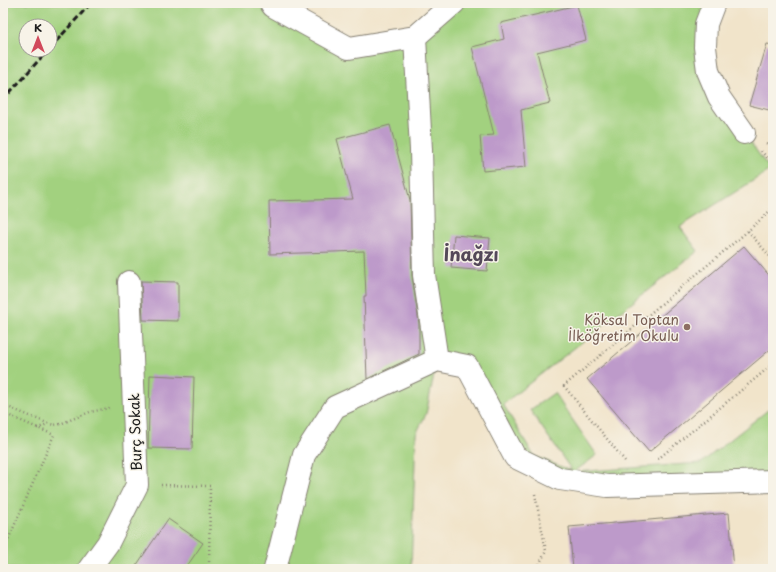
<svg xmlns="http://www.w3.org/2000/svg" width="776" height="572" viewBox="0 0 776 572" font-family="'Playpen Sans',sans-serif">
<rect width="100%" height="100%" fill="#f7f3e8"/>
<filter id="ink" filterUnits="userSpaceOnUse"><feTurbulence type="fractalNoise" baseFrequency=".025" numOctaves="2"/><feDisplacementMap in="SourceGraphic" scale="8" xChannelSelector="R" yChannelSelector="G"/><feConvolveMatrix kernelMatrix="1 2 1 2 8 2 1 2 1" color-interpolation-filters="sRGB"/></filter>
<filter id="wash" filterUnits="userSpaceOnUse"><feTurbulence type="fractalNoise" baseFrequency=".012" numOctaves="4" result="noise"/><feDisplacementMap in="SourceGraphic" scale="16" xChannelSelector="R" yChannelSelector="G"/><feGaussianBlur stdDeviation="0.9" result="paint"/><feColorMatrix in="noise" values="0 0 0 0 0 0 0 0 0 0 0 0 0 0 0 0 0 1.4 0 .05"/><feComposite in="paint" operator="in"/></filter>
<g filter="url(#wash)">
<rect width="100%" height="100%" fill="#f1e4ca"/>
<path fill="#a2d17f" stroke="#5f764e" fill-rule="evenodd" d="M3,3h268l78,45 66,-11 39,-34h260l-9,44 39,86 26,37 -90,57 18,24 -195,153 31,52 38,15 -42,-61 24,-17 43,62 -23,17 127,-9 72,-57v75l-166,5 -92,-29 -48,-91 -30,-6 -11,54 -10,20 -5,135h-408zM26,26h24v24h-24z
M773,129v27l-4,-5z"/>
<g id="blocks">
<path fill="#bd9aca" d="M577,5l9,35 -49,12 13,51 -29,7 5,57 -43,4 -3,-35 14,-1 -22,-88 32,-8 -3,-16z
M767,44l6,1v66l-24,-6z
M390,125l20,75 2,75 7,48v31l-52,25 -3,-83h2l-2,-45 -94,3 -1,-53 84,-2 -16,-60z
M454,235l36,3 -3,33 -36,-3z
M744,246l29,34v67l-124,105 -62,-73z
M141,281l37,1v39l-35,-1z
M150,375l44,2 -2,72 -44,-1z
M729,513l5,56h-161l-4,-42z
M168,519l35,24 -18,26h-51z"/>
</g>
</g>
<g filter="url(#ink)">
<use href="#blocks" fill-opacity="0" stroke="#868073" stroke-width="1"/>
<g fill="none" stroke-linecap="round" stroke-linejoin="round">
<defs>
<path id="street" d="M714,3l-8,21 -1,23 3,24 11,26 25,36
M415,37l6,113 3,125 13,85
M89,569l19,-26 29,-58 -8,-203
M275,569l29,-114 31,-48 102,-47 30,6 48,91 45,22 47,7 166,-5"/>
<path id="secondary" d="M271,3l2,3 76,42 66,-11 39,-34"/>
</defs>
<use href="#street" stroke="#868073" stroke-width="24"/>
<use href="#secondary" stroke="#868073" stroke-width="24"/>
<path stroke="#868073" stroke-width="2.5" stroke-dasharray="1 3" stroke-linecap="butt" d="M766,143l7,3
M761,151l12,13
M748,231l25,29
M3,405l44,18 7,2 6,-1 30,-12 19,-4
M3,413l51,22 -49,112h-2
M37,428h2l8,-4
M658,459l115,-95
M625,461l-61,-75 184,-155 25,-23
M161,485l49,1 -1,83
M535,494l11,57 -9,18"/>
<use href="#street" stroke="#fff" stroke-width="22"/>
<use href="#secondary" stroke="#fff" stroke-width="22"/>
<path stroke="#1c1c1c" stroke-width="3" stroke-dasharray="6 3" stroke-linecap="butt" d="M50,48l41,-45
M3,100l45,-50"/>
</g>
</g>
<circle fill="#8d6e63" stroke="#f7f3e8" stroke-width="1.5" cx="687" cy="327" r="4"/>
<g text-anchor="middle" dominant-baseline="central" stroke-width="3" stroke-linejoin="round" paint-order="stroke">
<g font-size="14" fill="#785e54" stroke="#f7f3e8" text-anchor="end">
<text x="679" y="319">Köksal Toptan<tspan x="679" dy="16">İlköğretim Okulu</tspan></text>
</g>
<g font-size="14" fill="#1c1c1c" stroke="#f7f3e8">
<text transform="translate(135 432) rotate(-92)">Burç Sokak</text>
</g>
<g font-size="18" font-weight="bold" fill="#544859" stroke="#f7f3e8">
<text x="471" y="253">İnağzı</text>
</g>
</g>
<rect width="776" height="572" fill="none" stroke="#f7f3e8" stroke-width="16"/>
<g transform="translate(38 38)"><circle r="19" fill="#f7f3e8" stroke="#9f9d96"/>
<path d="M0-3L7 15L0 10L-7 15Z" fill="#d1495b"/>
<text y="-6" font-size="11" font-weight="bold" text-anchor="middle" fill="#1c1c1c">K</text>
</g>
</svg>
